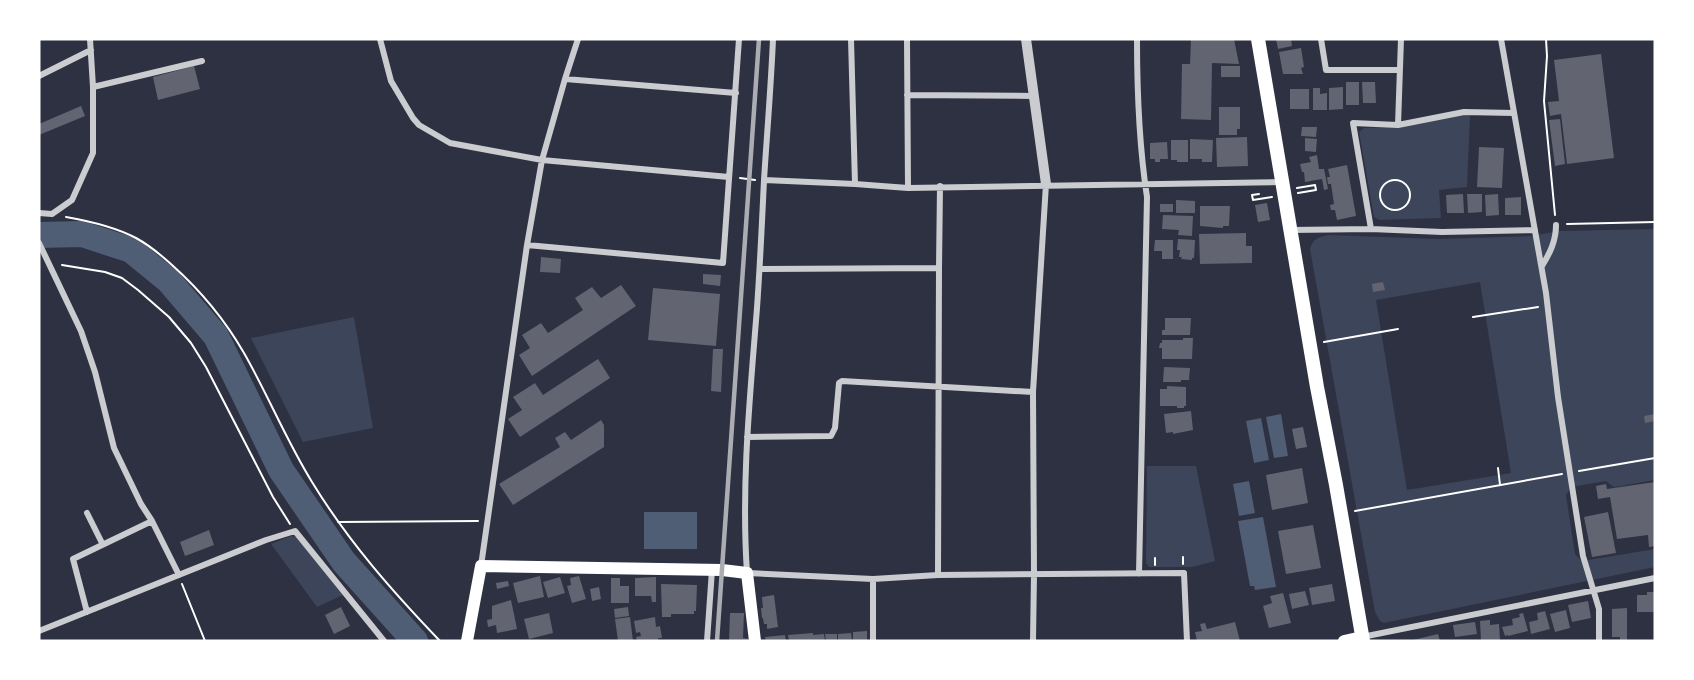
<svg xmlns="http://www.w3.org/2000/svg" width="1694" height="680" viewBox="0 0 1694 680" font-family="'Asap Condensed',sans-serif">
<rect width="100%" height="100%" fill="#2d3142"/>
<path fill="#3c4559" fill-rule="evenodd" d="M1460,115l10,1 -3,71 -28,3 2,28 -62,2 -5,-3 -15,-85 5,-4 35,-1z
M1655,229v251l-40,7 -3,-1 -6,-5 -35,6 -5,8 9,59 7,7 73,-12v18l-271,56 -4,-2 -5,-9 -65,-363c3,-11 9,-12 19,-14l110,4 91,-3 31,-5zM1480,282l31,191 -104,17 -31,-190z
M354,317l19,111 -70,14 -52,-104z
M1147,466h49l19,95 -23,6h-43l-3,-4z
M291,536l5,1 47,58 -26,12 -46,-63z"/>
<path fill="#4f5d75" d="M1281,414l7,42 -14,2 -8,-41z
M1261,418l8,42 -15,3 -8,-42z
M1249,481l6,32 -16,3 -6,-32z
M644,512h53v37h-53z
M1263,517l13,70 -21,3 -1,-4h-4l-12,-65z"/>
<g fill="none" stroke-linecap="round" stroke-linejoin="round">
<path stroke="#4f5d75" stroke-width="26" d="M39,235l43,-1 49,16 38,31 47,55 65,134 63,92 71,79"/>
</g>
<path fill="#626471" d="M1191,39h43l5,25 -27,-1 -1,57 -30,-1 1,-55h8z
M1276,39h15l1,7 -14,3z
M1301,48l3,19 -3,1 2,6h-20l-4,-22z
M1601,54l13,104 -47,6 -6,-50 -11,2 -2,-14 11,-1 -5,-41z
M194,66l6,23 -42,11 -5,-23z
M1221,66h19v11h-19z
M1346,82h13v23h-13z
M1362,82h13l1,21h-13z
M1343,87v22l-14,1v-22z
M1313,88h7v6l7,-1v17h-14z
M1290,89h19v20h-19z
M81,106l4,10 -46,19v-11z
M1219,107h21v22h-3v6h-18z
M1560,119l5,45 -10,2 -6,-46z
M1302,127h15l-1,10 -15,-1z
M1247,137l1,29 -31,1 -1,-29z
M1305,138l12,1 -1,13 -11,-1z
M1190,139l23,1 -1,22h-10v-3h-12z
M1171,140h17v22h-11v-2h-6z
M1167,142l1,17h-8v3h-5v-3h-5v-16z
M1479,147l25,1 -2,40 -25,-1z
M1317,155l2,14h5l4,20 -4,1 -2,-11 -17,3 -1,-10h-2l-2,-8 11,-2 -2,-5z
M1347,165l9,51 -19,4 -2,-10h-4l-1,-5 4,-1 -3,-20h-3l-1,-7h3l-2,-8z
M1463,194l1,19h-17l-1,-18z
M1467,194h15v18l-14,1z
M1498,194l1,21 -13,1 -1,-21z
M1521,197v18h-16v-17z
M1176,200l19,1v12h-19z
M1267,203l3,17 -12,2 -3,-17z
M1160,204h13v8h-13z
M1200,206h30l-1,20h-6v2l-23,-2z
M1163,215l30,1 -1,20 -14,-1 1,-5 -17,-1z
M1246,233v13h6v17l-52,1 -1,-30z
M1178,239l17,1 -1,18h-2v2l-11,-1 1,-2h-3l1,-7h-3z
M1155,240h18v19h-11v-8h-8z
M541,257l20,2 -1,14 -20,-1z
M703,274l18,1 -1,11 -17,-2z
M1383,282l2,8 -12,2 -1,-8z
M621,285l15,21 -104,70 -13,-21 11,-7 -8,-13 19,-12 7,10 35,-23 -8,-12 17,-11 9,11z
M653,288l67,6 -4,52 -68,-6z
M1165,318h26l-1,17h-28v-5h3z
M1183,338h10l-1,21h-30v-11h-3l1,-5h2v-3h21z
M713,349h10l-2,43 -10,-1z
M598,359l12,19 -90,59 -12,-18 14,-9 -9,-13 22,-14 8,12z
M1164,367l26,1 -1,12h-8v2h-18z
M1167,386l19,1v19h-2v2h-7v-2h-17v-17h7z
M1191,411l2,19 -20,4v-2l-7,1 -2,-19z
M1655,414v7l-10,2 -1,-7z
M601,420l3,5v22l-91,58 -14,-21 61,-37 -5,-9 10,-6 6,8z
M1303,427l4,20 -11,2 -4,-20z
M1302,468l6,35 -36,7 -6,-35z
M1655,482v64l-6,1 -1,-12 -31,4 -7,-42 -12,2 -2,-13 10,-2 1,5z
M1608,512l8,41 -24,4 -8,-40z
M1313,525l8,43 -35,6 -8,-43z
M209,530l5,15 -29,11 -5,-14z
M540,576l4,21 -26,6 -5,-20z
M579,576l7,23 -14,4 -5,-17 4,-1 -1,-7z
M560,577l5,16 -17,5 -5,-16z
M656,577v25h-4l-1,-6h-16v-18z
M611,578h9v8h9v17h-18z
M508,581l1,5 -12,3 -1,-6z
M661,584l36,1 -1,26h-2v3h-23v3h-9z
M1332,584l3,17 -23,4 -3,-17z
M599,587l2,12 -9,2 -2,-12z
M1305,591l4,14 -17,4 -3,-15z
M1647,592h8v20h-18v-17h10z
M1283,593l8,30 -22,5 -6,-22 9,-3 -2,-7z
M774,595l4,32 -11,2v-5h-3l-1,-6h-1l-1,-10h2l-1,-11z
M511,600l6,29 -20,4 -1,-8 -8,2 -1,-7 5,-1v-13z
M1588,601l3,17 -19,4 -4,-17z
M341,607l9,19 -16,8 -9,-19z
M628,607l1,9 -14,2 -1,-9z
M1627,608v33h-7v-4h-8v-28z
M1566,610l4,18 -15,4 -5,-18z
M1545,611l5,18 -19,5 -2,-12 9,-2 -1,-7z
M549,613l4,20 -24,6 -5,-20z
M730,613h14l-1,25 6,1v2h-20z
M1523,613l5,18 -20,5v-1l-3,1 -3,-9 11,-2 -1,-6 8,-2 -1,-3z
M630,617l3,24h-15l-3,-22z
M655,617l1,10 4,-1 2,12h-4l1,3h-22l-1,-4 5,-1 -1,-4 -4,1 -2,-12z
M1490,620v5l9,-1 1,16 -19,1 -1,-20z
M1235,622l5,19h-43l-2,-9 7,-1 -2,-7 5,-1 2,6z
M1475,622l2,12 -22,3 -2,-12z
M867,631v10h-14v-9z
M813,633v2l11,-1 1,7h-36l-1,-6z
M851,633l1,8h-14v-7z
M825,634h12v7h-11z
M1438,634l2,7h-27v-1z
M785,635l1,6h-20l-1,-4z"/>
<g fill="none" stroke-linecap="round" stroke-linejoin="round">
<path stroke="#fff" stroke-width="2" d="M1546,39l1,17 -3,45 11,114
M740,178l15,2
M1380 195a15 15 0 1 1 30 0a15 15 0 1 1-30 0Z
M1297,188l18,-3 1,5 -18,3
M1259,194l-7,1 1,5 19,-3
M66,217c23,4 49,10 70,21 13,7 25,17 36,27 28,25 53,55 72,88 24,42 42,87 68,129 36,59 80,109 128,159
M1567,224l88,-2
M62,265l43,7 17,6 16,12 31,27 22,26 15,24 67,130 17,27
M1473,317l65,-10
M1324,342l74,-13
M1498,468l2,17
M1579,471l76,-13
M1355,511l207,-37
M338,522l140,-1
M1183,557v7
M1155,558v7
M182,584l23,57"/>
<path stroke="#caccd0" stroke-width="6" d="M380,39l11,42 22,37 6,7 31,18 92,17 187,17
M773,39c-2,47 -6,94 -9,141 -2,43 -4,86 -7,128 -7,88 -16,176 -10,265l126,6 65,-4 246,-2 3,68
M851,39l4,145
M907,39l1,149
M1137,39c0,53 2,106 10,158l-8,377
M1321,39l5,31h73
M1501,39l45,254 12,104 25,159 16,53v32
M39,76l52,-26
M565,79l171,14
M93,87l109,-26
M907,95l127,1
M1398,125l3,-86
M764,180l91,4 53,4 374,-6
M39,213l13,1 20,-14 21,-47v-66l-3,-48
M1371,229l-18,-106 45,2 66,-13 50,1
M1290,230l81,-1 71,3 93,-2
M39,243l42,88 14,41 19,76 27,56 11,17 27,54
M527,245l196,18 16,-224
M1542,266c8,-13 14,-25 14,-41
M760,269l179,-1
M747,437l84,-1 4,-8 4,-45 3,-2 191,11
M87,513l15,30
M481,566l46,-321 15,-85 23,-81 13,-40
M938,575l1,-307 1,-82
M873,579v62
M87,612l-14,-53 79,-38
M39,631l227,-91 29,-9 89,110
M1362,637l293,-59
M707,641l5,-71
M1033,641l1,-67 -1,-182 13,-208"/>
<path stroke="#caccd0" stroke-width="10" d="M1026,39l20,145"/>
<path stroke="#fff" stroke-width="12" d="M467,641l14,-75 241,4 25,3 8,68
M1344,641l18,-4"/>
<path stroke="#fff" stroke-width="14" d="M1258,39l59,348 19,98 27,156"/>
<path stroke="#abadb3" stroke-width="4.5" d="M717,641l42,-602"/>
</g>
<rect width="1694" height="680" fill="none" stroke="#ffffff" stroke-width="81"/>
</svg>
